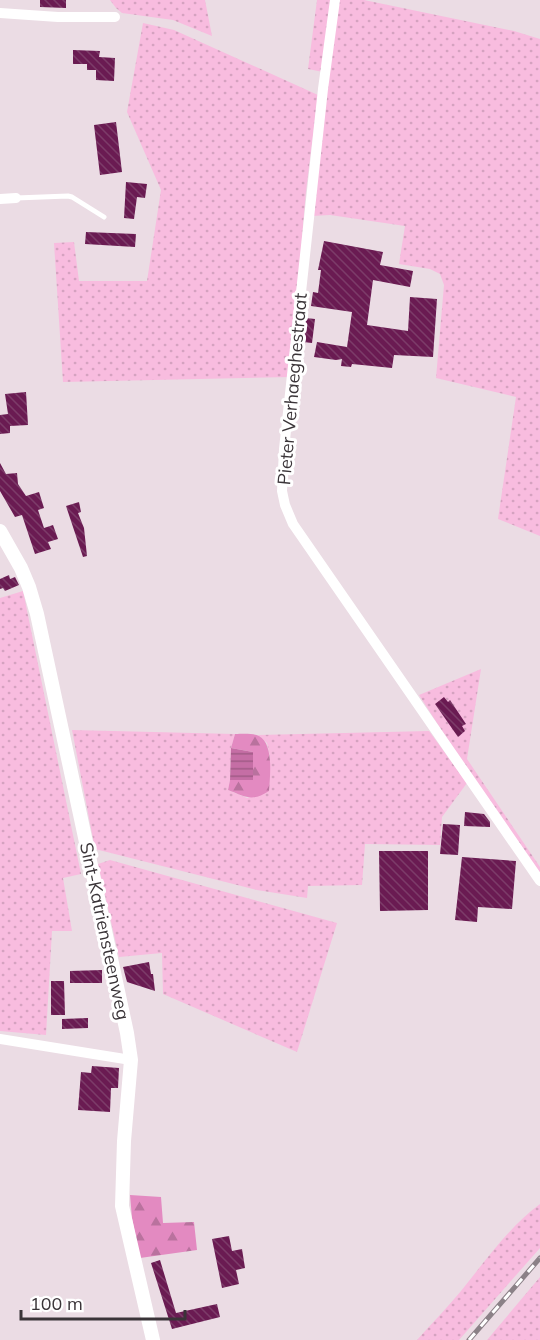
<svg xmlns="http://www.w3.org/2000/svg" width="540" height="1340" viewBox="0 0 540 1340" font-family="Mulish,sans-serif">
<defs>
<pattern id="grass-dots" width="8" height="8" patternUnits="userSpaceOnUse" patternTransform="scale(1.5)"><rect width="8" height="8" fill="#f8bcdf"/><path d="M2 2h.1M6 6h.1" fill="none" stroke="#d5a2c0" stroke-width="1.8" stroke-linecap="round"/></pattern>
<pattern id="forest-firs" width="22" height="20" patternUnits="userSpaceOnUse" patternTransform="scale(1.5)"><rect width="22" height="20" fill="#e38ac1"/><path d="M5 1l3.5 6h-7zM16 11l3.5 6h-7z" fill="#b9729e"/></pattern>
<pattern id="water-rules" width="6" height="5" patternUnits="userSpaceOnUse" patternTransform="scale(1.5)"><rect width="6" height="5" fill="#c56ea5"/><path d="M0 2.5h6" fill="none" stroke="#a15b87"/></pattern>
<pattern id="building-back-hatch" width="6" height="6" patternUnits="userSpaceOnUse" patternTransform="scale(1.5)"><rect width="6" height="6" fill="#6a1b52"/><path d="M-1 5l2 2M0 0l6 6M5-1l2 2" fill="none" stroke="#7c3c69"/></pattern>
</defs>
<rect width="100%" height="100%" fill="#ebdce4"/>
<path fill="url(#grass-dots)" d="M110,0h95l7,36 -39,-16 -51,-7 -6,-5z
M317,0h14l-8,72 -15,-3z
M338,0h26l150,31 26,8v497l-42,-17 18,-122 -80,-19 8,-93 -4,-11 -10,-5 -31,-5 6,-38 -75,-11 -18,1z
M143,23l31,7 144,65 -12,96 -16,186 -227,5 -9,-139 20,-1 5,39h68l14,-91 -34,-78z
M23,591l58,283 -18,4 9,53h-20l-6,104 -46,-4v-433z
M481,669l-14,90 73,108v9l-78,-114 -43,-67z
M72,730l163,4 -4,14 -1,32 -2,10 19,8 22,-7 1,-34 -3,-14 -9,-8 171,-4 38,52 -25,34 -2,28 -75,-1 -3,41 -54,1 -1,12 -50,-8 -162,-41z
M110,860l227,63 -40,129 -134,-58 -1,-41 -43,4 -21,-93z
M540,1204v44l-81,92h-42c14,-16 30,-32 44,-49 25,-31 47,-63 79,-87z
M540,1277v63h-53z"/>
<path fill="url(#forest-firs)" d="M235,734c7,0 18,-1 24,2 15,8 11,40 10,55 -17,11 -23,6 -41,-1l2,-10 23,-1v-27l-22,-4z
M130,1195l31,2 2,26 31,-1 3,28 -57,8 -8,-40z"/>
<path fill="url(#water-rules)" d="M231,748l22,4v28h-23z"/>
<path fill="url(#building-back-hatch)" d="M40,0h26v8l-26,-1z
M73,50l27,1 -1,6 16,1 -1,23 -18,-1v-10h-9v-6h-14z
M116,122l6,50 -22,3 -6,-50z
M126,182l21,2 -2,14 -8,-1 -3,22 -10,-1z
M86,232l50,2 -1,13 -50,-3z
M324,241l59,11 -3,13 33,6 -3,16 -37,-7 -6,45 41,6 2,-34 27,2 -4,58 -39,-2 -2,13 -40,-4 -1,3 -10,-1 1,-7 -6,1 -22,-3 3,-15 30,5 5,-35 -41,-6 2,-14 5,1 3,-23h-3z
M306,318l9,1 -3,24 -9,-1z
M26,392l2,33 -18,1v7l-10,1v-19l8,-1 -3,-20z
M0,463l6,11 11,-1 1,11 8,12 13,-4 5,16 -6,2 6,18 9,-3 5,14 -10,3 3,7 -16,5 -13,-39 -7,2 -15,-26z
M79,502l2,10 -3,1 6,15 3,28 -4,1 -17,-51z
M9,575l1,4 5,-2 4,8 -14,6 -2,-3 -3,1v-10z
M444,697l4,5 2,-2 16,24 -4,2 3,5 -7,6 -23,-33z
M465,812l19,2 6,8v5l-26,-1z
M443,824l17,1 -2,30 -18,-1z
M379,851h49v59l-48,1z
M462,857l54,4 -4,48 -34,-2 -1,15 -22,-2z
M149,962l2,12h2l2,17 -28,-9 -4,-15z
M102,970v13h-32v-12z
M51,981h13l1,34h-14z
M88,1018v10l-26,1v-10z
M92,1066l27,2 -1,20h-7l-1,24 -32,-2 3,-38 10,1z
M229,1236l3,15 10,-2 3,19 -9,2 3,14 -17,4 -10,-49z
M160,1260l16,53 41,-9 3,13 -48,12 -21,-66z"/>
<g fill="none" stroke-linecap="round" stroke-linejoin="round">
<path stroke="#fff" stroke-width="5" d="M16,198l52,-2 4,1 32,20"/>
<path stroke="#fff" stroke-width="10" d="M335,0l-12,89 -39,360 -2,42 3,14 8,19 247,357
M0,13l58,4h57
M0,199l16,-1
M0,1039l131,21"/>
<path stroke="#fff" stroke-width="14" d="M0,531l21,37 8,19 8,27 90,419 4,27 -7,81 -2,65 31,134"/>
<defs>
<path id="rail" d="M469,1340l71,-82"/>
</defs>
<use href="#rail" stroke="#8b8187" stroke-width="5"/>
<use href="#rail" stroke="#fff" stroke-width="3" stroke-dasharray="9" stroke-linecap="butt"/>
</g>
<g text-anchor="middle" dominant-baseline="central" stroke-width="6" stroke-linejoin="round" paint-order="stroke">
<g font-size="18" fill="#3a3438" stroke="#fff">
<text transform="translate(292 389) rotate(-85)">Pieter Verhaeghestraat</text>
<text transform="translate(105 931) rotate(78)">Sint-Katriensteenweg</text>
</g>
</g>
<path d="M21 1310v9h164v-9" fill="none" stroke="#3a3438" stroke-width="3"/>
<text x="30" y="1310" font-size="18" fill="#3a3438" stroke="#ffffff" stroke-width="4.5" paint-order="stroke">100 m</text>
</svg>
